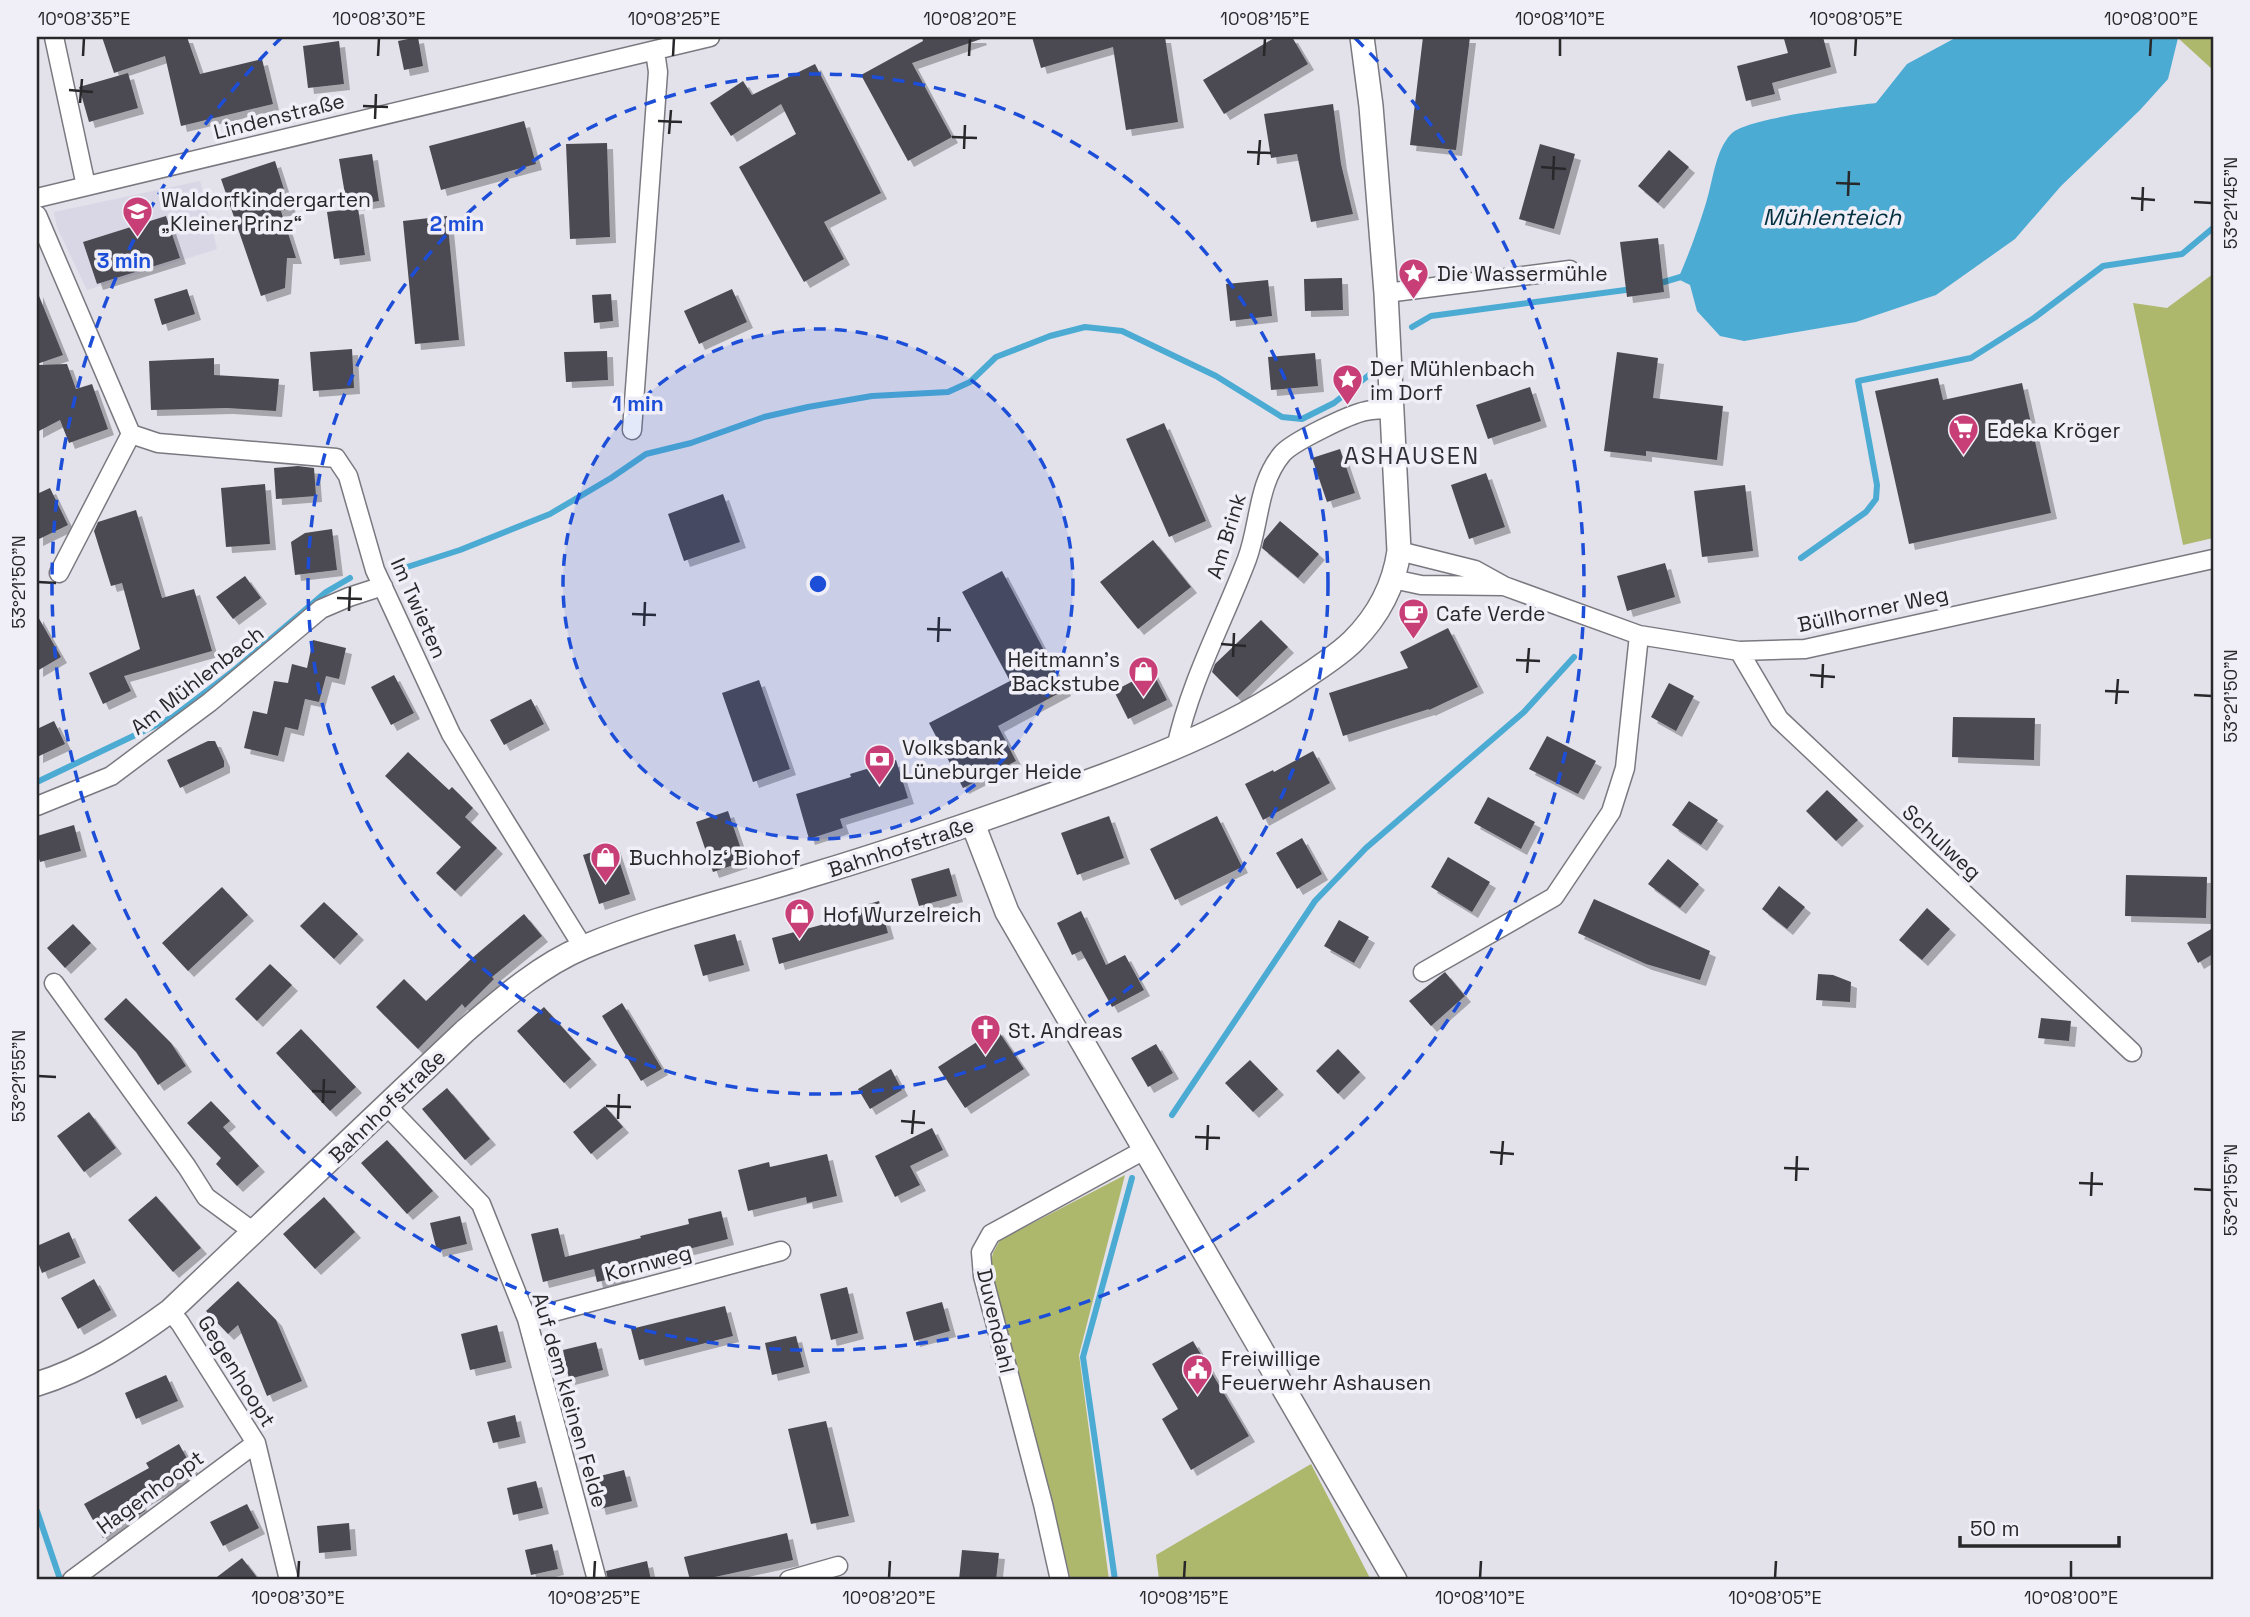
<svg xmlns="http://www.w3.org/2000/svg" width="2250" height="1617" viewBox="0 0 2250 1617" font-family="'Space Grotesk',sans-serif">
<defs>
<filter id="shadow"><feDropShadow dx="6" dy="6" stdDeviation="0" flood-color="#0004"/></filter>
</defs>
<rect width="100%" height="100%" fill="#e3e1ea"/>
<path fill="#d9d6e6" d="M200,181l17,68 -130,41 -30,-63 -3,-15z"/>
<path fill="#adb86c" d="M2178,37h35v33l-35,-32z
M2213,274v264l-30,7 -50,-242 34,5z
M1125,1175l-46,180 30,225h-38l-82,-310 4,-17 7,-13z
M1311,1464l60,116h-212l-3,-25z"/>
<path fill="#4cabd3" d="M1957,37l221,1 -10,41 -28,31 -79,76 -46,53 -79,56 -80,27 -112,19 -24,-5 -23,-25 -7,-26 -12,-6c11,-25 20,-50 28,-76 7,-22 9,-52 25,-69 14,-16 119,-28 145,-31l31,-39z"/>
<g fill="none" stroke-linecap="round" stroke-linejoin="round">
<path stroke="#4cabd3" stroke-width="6" d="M1657,284l27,-8
M1412,327l19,-11 202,-27
M1801,558l65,-46 10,-13 1,-14 -19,-104 113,-23 63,-40 69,-52 79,-12 31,-26
M404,568l56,-18 90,-36 61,-36 35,-24 45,-11 73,-26 44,-10 64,-11 76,-4 22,-10 26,-25 54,-21 35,-9 37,4 94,45 66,41 20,2 32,-16 35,-28
M37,782l136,-65 59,-45 94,-80 24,-14
M1172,1115l143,-214 51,-53 158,-136 50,-55
M37,1511l22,65
M1115,1580l-32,-223 49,-179"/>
</g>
<path fill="#4c4a51" filter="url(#shadow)" d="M102,37h85l13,37 62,-15 11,45 -92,22 -16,-70 -51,17z
M418,37l5,29 -19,4 -6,-29z
M922,37h58l1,2 -69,24 40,74 -44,24 -47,-86 62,-34z
M1032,37h133l13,85 -52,8 -13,-83 -72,21z
M1276,37h16l16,27 -84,50 -21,-34z
M1423,37h47l-14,113 -46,-5z
M1795,37h28l8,30 -59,16 3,11 -29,7 -9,-35 51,-13 -4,-14z
M339,41l5,43 -36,4 -5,-42z
M815,64l66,129 -57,29 20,37 -40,23 -65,-115 57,-33 -15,-30 -50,32 -21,-33 33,-22 9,14z
M128,73l10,35 -49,14 -10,-35z
M1333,104l8,60 12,50 -42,8 -14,-68 -26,4 -7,-44z
M524,121l12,43 -95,26 -12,-44z
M607,143l3,94 -40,2 -4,-95z
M1540,144l35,10 -21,75 -35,-10z
M1669,150l20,17 -31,36 -20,-17z
M372,154l7,47 -32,5 -8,-47z
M275,161l15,47 -9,3 15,47h-9l-2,30 -24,8 -40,-117z
M358,208l7,47 -31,4 -7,-47z
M166,216l14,42 -83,26 -14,-42z
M447,216l12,124 -44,4 -12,-123z
M1658,238l6,54 -37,5 -7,-55z
M1342,278l1,32 -38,1 -1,-32z
M1268,280l4,36 -42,5 -4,-37z
M187,289l8,25 -33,11 -8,-26z
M732,289l15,33 -48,22 -15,-33z
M37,291l26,64 -26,9z
M611,294l2,27 -19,2 -2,-28z
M352,349l2,39 -41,3 -3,-39z
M607,351l1,29 -42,2 -2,-30z
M1617,352l41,6 -5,40 70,8 -6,54 -71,-9v5l-42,-5z
M1315,353l3,33 -47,4 -3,-33z
M214,358v17l65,4 -3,32 -49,-3 -76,2 -2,-49z
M67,364l9,25 16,-5 16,45 -39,14 -9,-23 -23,12v-67z
M1938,378l5,22 79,-17 29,130 -142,31 -34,-153z
M1530,387l11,34 -53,18 -12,-34z
M1164,423l42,98 -37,16 -43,-98z
M1340,449l15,44 -28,9 -15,-44z
M298,466l16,2 2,28 -40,3 -2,-31z
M1486,473l19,54 -36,12 -18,-54z
M265,484l5,60 -44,3 -5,-59z
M1745,485l8,66 -51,6 -8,-66z
M50,488l18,37 -31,15v-46z
M723,494l17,48 -56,19 -16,-47z
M136,510l26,88 32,-9 18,62 -88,25 7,15 -28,13 -14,-31 51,-24 -18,-66 -11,3 -17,-55 4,-9z
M1280,521l39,33 -21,24 -36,-30 2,-8z
M332,529l5,41 -42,5 -4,-33 14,-9z
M1153,540l38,47 -53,42 -38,-47z
M1665,563l10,34 -48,14 -10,-35z
M1002,571l63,119 -67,36 18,35 -53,27 -34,-65 81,-42 -48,-89z
M245,576l16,22 -28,21 -17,-22z
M37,615l24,42 -24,14z
M1261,620l27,27 -51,50 -25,-25 3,-8z
M1448,628l30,59 -49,23v-1l-86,27 -14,-43 79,-25 -8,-16z
M313,640l33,8 -7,31 -13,-3 -7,26 -14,-3 -7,31 -13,-3 -7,29 -34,-8 9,-37 14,3 7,-33 14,2 4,-19 15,4z
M1152,671l15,29 -39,19 -14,-28z
M394,675l20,38 -23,12 -20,-38z
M759,680l31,89 -37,13 -31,-89z
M1669,683l25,13 -18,35 -25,-14z
M531,699l13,25 -40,21 -14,-25z
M1953,717l82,1 -1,42 -82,-3z
M54,721l11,23 -28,13v-28z
M1547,736l49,25 -18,33 -49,-25z
M208,741h7l9,20v6l-44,21 -13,-28z
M1313,751l17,32 -67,37 -18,-36 28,-14 1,2z
M408,752l41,38 3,-3 21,21 -8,9 32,31 -42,43 -19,-18 25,-26 -76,-71z
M896,760l12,38 -68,21 3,9 -34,11 -13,-45 55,-17 -1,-3z
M1827,790l31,30 -22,21 -30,-30z
M1488,797l47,25 -14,27 -47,-26z
M1689,801l29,19 -17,25 -29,-20z
M728,811l17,50 -32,11 -17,-50z
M1109,816l15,42 -47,17 -16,-42z
M1217,816l25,51 -67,33 -25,-51z
M74,825l7,26 -41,11 -3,-10v-16z
M1302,838l20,36 -25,15 -21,-36z
M614,845l16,49 -31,10 -16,-49z
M1448,857l42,25 -18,30 -41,-25z
M1668,859l31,25 -19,24 -32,-24z
M949,868l8,28 -38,10 -8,-27z
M2126,875l81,2 -1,41 -81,-2z
M1779,886l26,21 -18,22 -25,-20z
M222,887l26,28 -60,56 -26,-28z
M1594,899l116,52 -10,29 -54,-16 -68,-31z
M879,901l9,32 -109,31 -7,-26 64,-17 -2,-7z
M324,902l34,32 -24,25 -34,-33z
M1927,908l23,21 -28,31 -23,-20z
M1081,911l25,54 19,-10 19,35 -32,17 -31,-56 -9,4 -15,-32z
M524,914l18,22 -50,41 2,2 -29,29 -3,-4 -44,45 -42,-42 28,-28 22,22 45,-42z
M1339,920l30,17 -15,26 -30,-17z
M73,924l18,19 -26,25 -18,-20z
M2213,928v26l-15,9 -11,-20z
M735,934l9,31 -41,11 -9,-31z
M270,964l22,21 -35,36 -22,-22z
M1445,972l20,24 -34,30 -22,-25z
M1818,974l15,1 18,7 -1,20 -34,-2z
M126,998l45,45 15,23 -28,19 -22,-33 -32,-33z
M622,1003l40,66 -21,12 -39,-65z
M544,1007l47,52 -27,24 -47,-52z
M2041,1018l30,3 -2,20 -31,-3z
M301,1029l55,58 -26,24 -54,-58z
M997,1029l27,40 -59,39 -27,-41z
M1156,1044l17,29 -25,14 -17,-29z
M1338,1049l22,23 -22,22 -22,-23z
M1250,1060l28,29 -25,23 -28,-29z
M891,1069l11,21 -32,19 -12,-20z
M447,1088l43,51 -25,21 -43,-51z
M211,1101l19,20 -7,6 36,39 -22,20 -21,-22 5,-6 -34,-35z
M605,1106l18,21 -32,27 -18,-22z
M89,1112l27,36 -32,24 -27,-36z
M932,1128l11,22 -33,16 10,19 -25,12 -20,-41z
M387,1140l46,51 -26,23 -46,-51z
M827,1154l10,42 -30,7 -1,-6 -58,14 -10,-41 31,-8 1,5z
M156,1196l45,52 -28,24 -45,-52z
M324,1197l31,35 -40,37 -32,-35z
M721,1211l7,28 -59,15 2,6 -49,12 1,4 -26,6 -3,-13 -51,13 -12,-48 27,-6 7,29 76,-19 -1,-2 49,-12 -1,-5z
M460,1216l7,28 -30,7 -7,-28z
M69,1232l11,25 -38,16 -5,-13v-14z
M94,1279l17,31 -33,19 -17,-31z
M238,1281l38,39 26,61 -35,15 -29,-71 -10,9 -22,-23z
M847,1287l11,46 -27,7 -11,-46z
M942,1302l8,29 -36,10 -8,-29z
M725,1306l8,30 -94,24 -8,-31z
M497,1325l9,37 -36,8 -9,-36z
M796,1336l8,31 -32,8 -7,-32z
M1193,1341l56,95 -58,34 -29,-51 16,-10 -26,-45z
M596,1342l7,28 -34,9 -6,-29z
M166,1375l12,26 -42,18 -11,-26z
M515,1415l5,22 -27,6 -6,-21z
M826,1421l23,95 -38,8 -23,-95z
M179,1444l15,27 -54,31 5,9 -42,27 -19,-34 65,-36 -3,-5z
M624,1470l8,31 -32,8 -8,-31z
M536,1481l7,27 -30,7 -6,-27z
M247,1504l12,24 -36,18 -13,-24z
M349,1523l2,27 -32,3 -2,-27z
M787,1533l6,27 -92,20h-11l-6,-23z
M552,1544l6,25 -27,6 -6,-25z
M962,1550l37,3 -3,27h-37z
M242,1558l17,22h-46z
M647,1561l4,19h-43l-2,-9z"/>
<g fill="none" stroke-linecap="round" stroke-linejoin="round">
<defs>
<path id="minor" d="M54,37l32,149
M37,198l673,-161
M37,215l94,219 27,9 178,15 12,18 27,94 76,164 132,213
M1386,293l184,-23
M632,430l26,-358 -3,-21
M1399,551l76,19 29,16 135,49 100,16 66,-2 408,-90
M59,573l72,-139
M1393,579l28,6 83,1
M1739,651l40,68 353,333
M1176,748c14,-66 47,-126 71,-189 13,-35 10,-75 35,-105 10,-12 68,-40 84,-43 9,-2 18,-2 27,-2
M37,806l74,-30 99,-74 111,-93 28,-12 34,-11
M1423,972l131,-75 57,-85 14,-44 14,-133
M54,983l133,184 19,30 49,36
M387,1106l94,98 46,115 70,261
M170,1311l10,12 76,120 33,137
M527,1319l254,-68
M72,1580l184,-137
M789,1580l49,-14
M1060,1580l-17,-76 -60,-228 -2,-24 10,-18 155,-85"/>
<path id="tertiary" d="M973,824l34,88 388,668
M37,1384c49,-15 92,-43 133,-73l295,-280c37,-32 74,-65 119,-84 74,-31 153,-48 228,-72 99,-30 197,-64 294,-100 71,-27 136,-54 199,-98 16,-11 34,-22 48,-36 25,-25 41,-55 46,-90l-13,-258 -15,-187 -9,-69"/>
</defs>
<use href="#minor" stroke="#7a7980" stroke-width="21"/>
<use href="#tertiary" stroke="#7a7980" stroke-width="26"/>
<use href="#minor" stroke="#fff" stroke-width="18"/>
<use href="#tertiary" stroke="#fff" stroke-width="23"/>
</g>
<path fill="none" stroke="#28282b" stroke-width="2.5" d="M83,56l1,-18M378,56l1,-18M673,56l1,-18M969,56l1,-18M1264,56l1,-18M1560,56v-18M1855,56l1,-18M2150,56l1,-18M69,90l24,2M80,103l2,-24M363,106l25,1M375,119l1,-25M658,121l24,1M669,134l2,-24M952,137l25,1M964,149l1,-24M1247,152l24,1M1258,165l2,-25M1541,167l25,2M1553,180l1,-24M1836,183l24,1M1848,196l1,-25M2131,198l24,2M2194,202l18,1M2142,211l1,-24M38,582l18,1M337,598l25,1M349,611l1,-24M632,614l24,1M644,626l1,-24M927,629l24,1M938,642l1,-25M1221,644l25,2M1233,657l1,-24M1516,660l24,1M1527,673l2,-25M1810,675l25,2M1822,688l1,-24M2105,691l24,1M2194,695l18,1M2116,704l2,-25M38,1076l18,1M312,1091l24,1M323,1103l1,-24M606,1106l25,1M618,1119l1,-25M901,1121l24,2M912,1134l2,-24M1195,1137l25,1M1207,1150l1,-25M1490,1152l24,2M1501,1165l2,-24M1784,1168l25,1M1796,1181l1,-25M2079,1183l24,1M2194,1189l18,1M2091,1196l1,-24M298,1578l1,-17M594,1578l1,-17M889,1578l1,-17M1184,1578l1,-17M1480,1578l1,-17M1775,1578l1,-17M2071,1578v-17"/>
<circle cx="818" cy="584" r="255" fill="#1d4ed8" fill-opacity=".12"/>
<g fill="none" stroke="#1d4ed8" stroke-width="3.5" stroke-dasharray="12 9">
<circle cx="818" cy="584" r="255"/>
<circle cx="818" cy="584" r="510"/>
<path d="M1355 38A766 766 0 1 1 281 38"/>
</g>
<defs>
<symbol id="school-pin" viewBox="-11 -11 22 30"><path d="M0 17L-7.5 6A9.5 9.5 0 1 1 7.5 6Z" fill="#c83e76" stroke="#f0eff7"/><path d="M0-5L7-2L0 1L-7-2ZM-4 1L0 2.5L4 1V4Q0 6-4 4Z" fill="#fff"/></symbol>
<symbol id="sight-pin" viewBox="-11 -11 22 30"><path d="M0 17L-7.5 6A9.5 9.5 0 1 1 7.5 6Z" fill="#c83e76" stroke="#f0eff7"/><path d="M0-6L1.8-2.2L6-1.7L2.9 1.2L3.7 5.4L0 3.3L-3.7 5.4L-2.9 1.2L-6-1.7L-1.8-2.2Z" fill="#fff"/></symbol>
<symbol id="supermarket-pin" viewBox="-11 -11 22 30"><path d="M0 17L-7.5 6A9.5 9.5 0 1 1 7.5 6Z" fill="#c83e76" stroke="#f0eff7"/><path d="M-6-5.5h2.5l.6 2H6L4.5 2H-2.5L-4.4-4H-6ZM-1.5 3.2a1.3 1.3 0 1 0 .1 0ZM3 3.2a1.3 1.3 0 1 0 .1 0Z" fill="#fff"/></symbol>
<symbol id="cafe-pin" viewBox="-11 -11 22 30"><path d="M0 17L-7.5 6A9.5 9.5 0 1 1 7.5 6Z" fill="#c83e76" stroke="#f0eff7"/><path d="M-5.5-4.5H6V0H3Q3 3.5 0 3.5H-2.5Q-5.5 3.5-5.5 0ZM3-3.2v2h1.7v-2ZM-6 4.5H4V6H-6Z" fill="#fff"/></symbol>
<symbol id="shop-pin" viewBox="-11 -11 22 30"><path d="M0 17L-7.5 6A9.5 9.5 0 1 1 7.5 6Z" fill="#c83e76" stroke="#f0eff7"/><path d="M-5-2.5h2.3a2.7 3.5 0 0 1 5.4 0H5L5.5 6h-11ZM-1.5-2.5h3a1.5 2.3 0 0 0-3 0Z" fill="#fff"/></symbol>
<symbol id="bank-pin" viewBox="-11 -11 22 30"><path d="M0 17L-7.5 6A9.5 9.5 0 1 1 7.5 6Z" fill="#c83e76" stroke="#f0eff7"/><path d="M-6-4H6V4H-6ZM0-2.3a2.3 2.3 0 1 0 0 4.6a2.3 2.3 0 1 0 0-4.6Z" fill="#fff"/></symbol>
<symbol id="church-pin" viewBox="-11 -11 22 30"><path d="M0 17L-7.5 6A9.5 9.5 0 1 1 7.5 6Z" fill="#c83e76" stroke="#f0eff7"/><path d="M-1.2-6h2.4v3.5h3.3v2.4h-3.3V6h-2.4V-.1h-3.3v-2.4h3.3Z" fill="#fff"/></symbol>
<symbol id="civic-pin" viewBox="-11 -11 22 30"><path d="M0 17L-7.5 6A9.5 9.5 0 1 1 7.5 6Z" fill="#c83e76" stroke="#f0eff7"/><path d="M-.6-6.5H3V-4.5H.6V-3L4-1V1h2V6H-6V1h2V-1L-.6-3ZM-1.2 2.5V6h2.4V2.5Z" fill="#fff"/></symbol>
</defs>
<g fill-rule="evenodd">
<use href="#school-pin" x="120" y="194" width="35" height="47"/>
<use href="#sight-pin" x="1396" y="256" width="35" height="47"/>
<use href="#sight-pin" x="1330" y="362" width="35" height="47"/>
<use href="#supermarket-pin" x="1946" y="412" width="35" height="47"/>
<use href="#cafe-pin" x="1396" y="596" width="35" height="47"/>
<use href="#shop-pin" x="1126" y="654" width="35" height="47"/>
<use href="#bank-pin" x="862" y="742" width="35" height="47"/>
<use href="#shop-pin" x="588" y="840" width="35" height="47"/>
<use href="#shop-pin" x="782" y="896" width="35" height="47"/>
<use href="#church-pin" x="968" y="1012" width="35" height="47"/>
<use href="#civic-pin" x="1180" y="1352" width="35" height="47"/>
</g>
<g text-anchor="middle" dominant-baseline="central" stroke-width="7" stroke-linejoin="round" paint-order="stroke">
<g font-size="21" fill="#28282b" stroke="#f0eff7">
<text transform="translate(279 116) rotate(-14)">Lindenstraße</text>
<text transform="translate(1226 536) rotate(-73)">Am Brink</text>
<text transform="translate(419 608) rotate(66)">Im Twieten</text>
<text transform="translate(1873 609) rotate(-12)">Büllhorner Weg</text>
<text transform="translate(197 680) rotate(-38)">Am Mühlenbach</text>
<text transform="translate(1942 842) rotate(43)">Schulweg</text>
<text transform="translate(901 847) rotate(-18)">Bahnhofstraße</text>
<text transform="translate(387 1106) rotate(-44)">Bahnhofstraße</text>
<text transform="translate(648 1263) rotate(-15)">Kornweg</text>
<text transform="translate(996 1321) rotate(77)">Duvendahl</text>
<text transform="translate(237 1371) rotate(58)">Gegenhoopt</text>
<text transform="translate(570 1400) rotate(74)">Auf dem kleinen Felde</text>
<text transform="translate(150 1492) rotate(-36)">Hagenhoopt</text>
</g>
<g font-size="21" fill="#28282b" stroke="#f0eff7" text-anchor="start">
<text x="161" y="199">Waldorfkindergarten<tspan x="161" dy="24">„Kleiner Prinz“</tspan></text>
<text x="1437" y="273">Die Wassermühle</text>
<text x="1370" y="368">Der Mühlenbach<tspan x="1370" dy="24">im Dorf</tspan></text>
<text x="1987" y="430">Edeka Kröger</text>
<text x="1436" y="613">Cafe Verde</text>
<text x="1120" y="659" text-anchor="end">Heitmann's<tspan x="1120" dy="24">Backstube</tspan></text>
<text x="902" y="747">Volksbank<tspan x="902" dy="24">Lüneburger Heide</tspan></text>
<text x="629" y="857">Buchholz‘ Biohof</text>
<text x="823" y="914">Hof Wurzelreich</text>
<text x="1008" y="1030">St. Andreas</text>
<text x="1221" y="1358">Freiwillige<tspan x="1221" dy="24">Feuerwehr Ashausen</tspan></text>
</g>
<g font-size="23" font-style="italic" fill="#022f40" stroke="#f0eff7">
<text x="1832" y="217">Mühlenteich</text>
</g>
<g font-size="24" letter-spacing="2" fill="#302f35" stroke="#f0eff7">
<text x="1412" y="455">ASHAUSEN</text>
</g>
</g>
<circle cx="818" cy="584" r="10" fill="#1d4ed8" stroke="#f0eff7" stroke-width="3.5"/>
<g font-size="21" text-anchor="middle" font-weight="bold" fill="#1d4ed8" stroke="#f0eff7" stroke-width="7" stroke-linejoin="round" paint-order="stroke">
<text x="457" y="231">2 min</text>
<text x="124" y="268">3 min</text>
<text x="638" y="411">1 min</text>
</g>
<rect width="2250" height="1617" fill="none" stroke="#f0eff7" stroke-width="77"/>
<path d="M1960 1536v10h159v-10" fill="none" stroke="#28282b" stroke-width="3.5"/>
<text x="1970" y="1536" font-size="21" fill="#28282b" stroke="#f0eff7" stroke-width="5" paint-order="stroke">50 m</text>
<rect x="38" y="38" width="2174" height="1540" fill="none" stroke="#28282b" stroke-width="2.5"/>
<g font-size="18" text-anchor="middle" fill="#28282b">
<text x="84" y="25">10°08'35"E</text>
<text x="379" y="25">10°08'30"E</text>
<text x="674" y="25">10°08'25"E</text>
<text x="970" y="25">10°08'20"E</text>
<text x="1265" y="25">10°08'15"E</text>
<text x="1560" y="25">10°08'10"E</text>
<text x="1856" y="25">10°08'05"E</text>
<text x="2151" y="25">10°08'00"E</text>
<text transform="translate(2231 203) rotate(-90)" y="6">53°21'45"N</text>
<text transform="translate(19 582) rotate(-90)" y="6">53°21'50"N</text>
<text transform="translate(2231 696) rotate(-90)" y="6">53°21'50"N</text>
<text transform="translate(19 1076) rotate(-90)" y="6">53°21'55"N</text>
<text transform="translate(2231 1190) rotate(-90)" y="6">53°21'55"N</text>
<text x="298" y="1604">10°08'30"E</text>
<text x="594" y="1604">10°08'25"E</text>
<text x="889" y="1604">10°08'20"E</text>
<text x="1184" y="1604">10°08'15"E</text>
<text x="1480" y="1604">10°08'10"E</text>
<text x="1775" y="1604">10°08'05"E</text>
<text x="2071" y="1604">10°08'00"E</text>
</g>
</svg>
